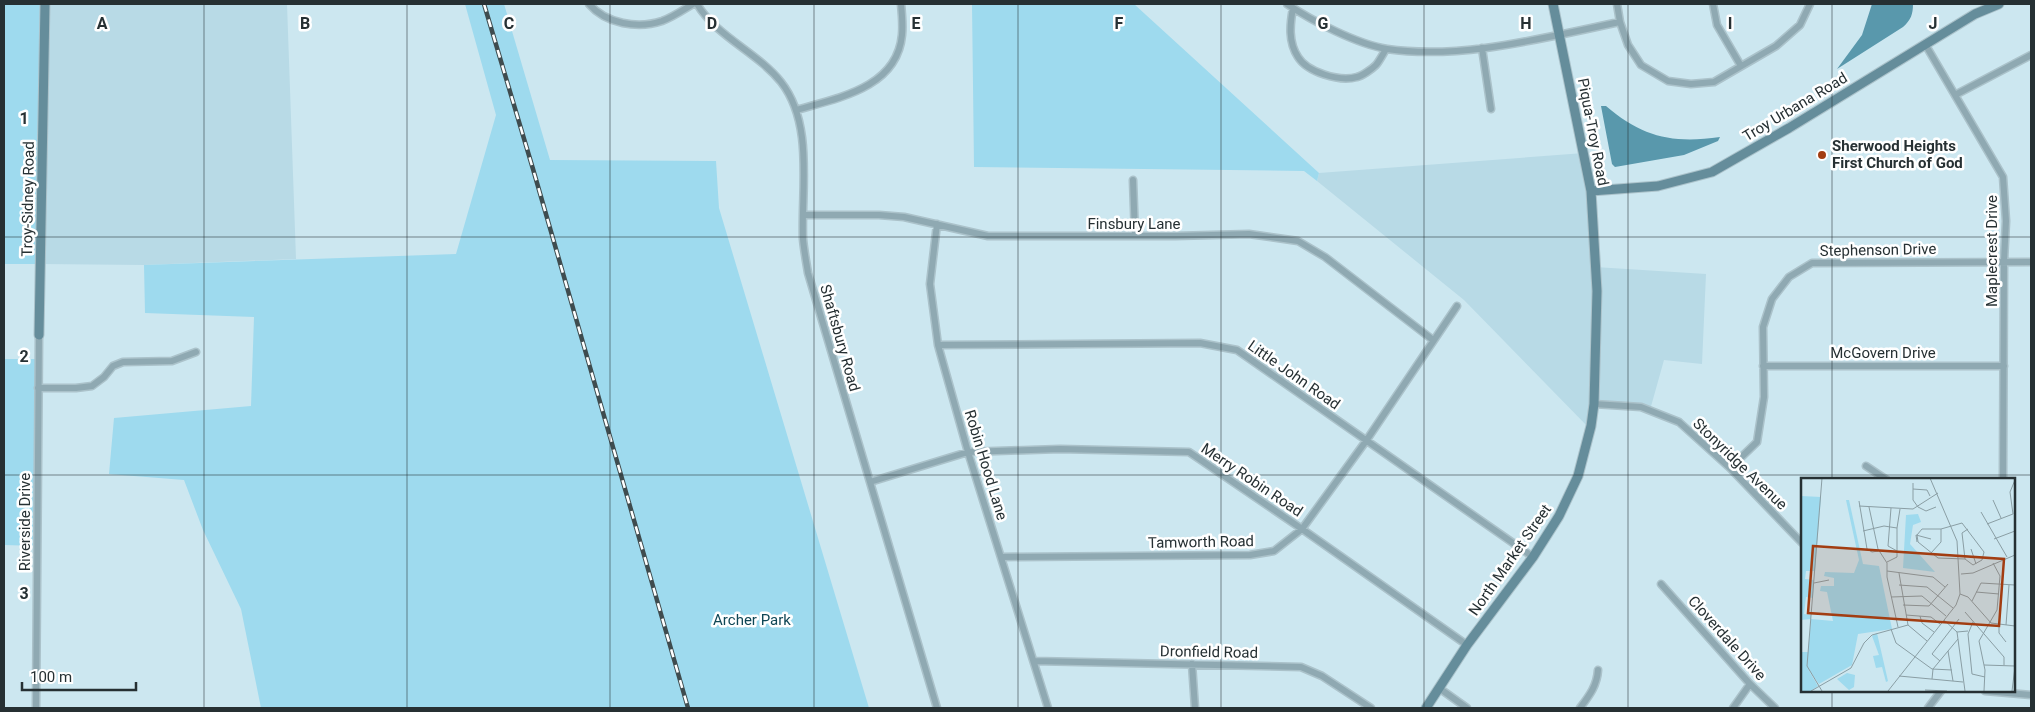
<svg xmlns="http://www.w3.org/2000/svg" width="2035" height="712" viewBox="0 0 2035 712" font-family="Roboto,sans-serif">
<rect width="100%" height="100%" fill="#cce7f0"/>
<path fill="#b8dae6" d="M45,4h242l9,255 -152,6 -104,-1z
M1584,153l11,114 111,7 -4,90 -38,-4 -14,50 -56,-6 -4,25 -126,-129 -147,-119 2,-8z"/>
<path fill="#9edaee" d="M4,4h41l-5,260h-36z
M465,4h39l46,156 166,1 3,47 150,500h-180l-10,-30 9,30h-427l-20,-99 -38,-79 -19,-50 -75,-6 5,-56 137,-12 3,-89 -109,-4 -1,-48 312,-11 40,-139z
M972,4h162l185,169 -2,8 -13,-10 -330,-4z
M4,359h35l-2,187 -33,-1z"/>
<path fill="#5998ac" d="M1872,4h41c0,10 -2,16 -10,23l-66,42 25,-34z
M1601,106h5c36,31 67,38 114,31l-2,4 -34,14 -69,12 -3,-3z"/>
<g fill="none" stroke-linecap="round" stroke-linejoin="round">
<defs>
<path id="street" d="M589,4c17,20 49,25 73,17 11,-4 21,-11 31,-17
M697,4c20,33 60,48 84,78 33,42 20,107 22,157 1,11 3,22 5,34l129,435
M1287,4c25,17 70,40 100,45 76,11 159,-12 233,-27l8,23 13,20 27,16 23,3 23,-2 62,-36 24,-21 10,-21
M1617,4l3,18
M1713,4l4,21 24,41
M1293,8c-3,16 -5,34 5,49 9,15 41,25 59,20 5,-1 15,-8 19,-12 4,-5 7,-11 10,-16
M1925,44l78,133 3,44 -2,40 -1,219
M1482,48l9,61
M1955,95l76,-40
M796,110c42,-12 101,-22 106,-75 1,-10 0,-21 -1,-31
M1133,180l2,56
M803,215h76l25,2 84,19h187l74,-2 49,7 27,16 108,83
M937,224l-7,60 8,61 30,107 80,256
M938,345l262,-2 37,7 296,207
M1763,366h241
M38,388h38l16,-2 12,-9 9,-11 10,-4 49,-1 24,-9
M1594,404l47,3 38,15 51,46 72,75
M1866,466l21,14
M1730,468l27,-26 7,-45 -1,-70 9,-28 17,-22 23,-14 219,-1
M870,482l98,-30 92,-3 129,3 113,77 165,116
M1002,557l248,-2 24,-4 28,-22 64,-88 91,-135
M1661,584l89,100 25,24
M1034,661l267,6 21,9 49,32
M1192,664l3,44
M1439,688l28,20
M1985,691l46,4
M36,708l3,-373
M1580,708c9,-12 17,-22 18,-38
M1733,708l17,-24
M1928,708l13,-17"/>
<path id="secondary" d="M1591,191l67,-5 54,-14 77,-44 186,-114 24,-10
M39,335l6,-331
M1426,708l41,-63 66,-88 26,-41 19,-40 13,-50 3,-22 3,-113 -6,-100 -38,-187"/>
</defs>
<use href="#street" stroke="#abc2ca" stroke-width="9"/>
<use href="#secondary" stroke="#abc2ca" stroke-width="11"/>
<use href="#street" stroke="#8fa9b2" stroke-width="6"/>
<use href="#secondary" stroke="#658d9b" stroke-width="9"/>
<defs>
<path id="rail" d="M484,4l49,165 155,539"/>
</defs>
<use href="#rail" stroke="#3f4c4f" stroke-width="4.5"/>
<use href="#rail" stroke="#fff" stroke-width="2.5" stroke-dasharray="8" stroke-linecap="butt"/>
</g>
<path fill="none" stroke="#263033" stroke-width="1" stroke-opacity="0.55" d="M204,4v704M407,4v704M610,4v704M814,4v704M1018,4v704M1221,4v704M1424,4v704M1628,4v704M1832,4v476M4,237h2027M4,475h2027M1832,691v17"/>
<circle fill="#a23d12" stroke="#fff" stroke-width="2" cx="1822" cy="155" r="5"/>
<g text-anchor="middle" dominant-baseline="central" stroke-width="5" stroke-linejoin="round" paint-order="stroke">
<g font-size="15" fill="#263033" stroke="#fff">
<text transform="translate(1795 107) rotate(-31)">Troy Urbana Road</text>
<text transform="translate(1593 132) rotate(79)">Piqua-Troy Road</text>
<text transform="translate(28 199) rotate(-89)">Troy-Sidney Road</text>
<text x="1134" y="224">Finsbury Lane</text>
<text transform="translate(1878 250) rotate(-1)">Stephenson Drive</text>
<text transform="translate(1992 251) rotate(-90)">Maplecrest Drive</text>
<text transform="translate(840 338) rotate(74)">Shaftsbury Road</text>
<text x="1883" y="353">McGovern Drive</text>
<text transform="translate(1294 375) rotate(35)">Little John Road</text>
<text transform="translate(1740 464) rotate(44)">Stonyridge Avenue</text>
<text transform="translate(986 465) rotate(73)">Robin Hood Lane</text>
<text transform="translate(1252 480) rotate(34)">Merry Robin Road</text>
<text transform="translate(25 522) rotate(-90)">Riverside Drive</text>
<text transform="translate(1201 542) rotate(-1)">Tamworth Road</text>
<text transform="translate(1510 560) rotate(-55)">North Market Street</text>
<text transform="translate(1727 638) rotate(48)">Cloverdale Drive</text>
<text transform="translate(1209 652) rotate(1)">Dronfield Road</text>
</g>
<g font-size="15" font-weight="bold" fill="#263033" stroke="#fff" text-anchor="start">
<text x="1832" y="146">Sherwood Heights<tspan x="1832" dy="17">First Church of God</tspan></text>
</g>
<g font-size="15" fill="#0f4756" stroke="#fff">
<text x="752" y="620">Archer Park</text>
</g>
</g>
<g transform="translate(1801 478)">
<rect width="214" height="214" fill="#cce7f0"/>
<path d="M0,18l20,1 -6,74h-9l-1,8 9,1 -1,18 -7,-1 -2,17 7,1v4l22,2 -6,-29 -7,-1 1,-5h13v-8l-10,-2 1,-4 29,1 5,-13 -13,-60h3l14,64 16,2 13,63 -34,5 -6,31 -33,19 -11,-15 10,17 -7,5h-10v-39h7l3,-33 -10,1zM117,36l3,8 -8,3 -3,19 25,28 -32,-4 3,-53zM76,155l11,48 -2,1 -4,-15 -6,1 -3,-12 6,-1 -7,-19zM46,195l8,2 -1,12 -5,3 -12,-11z" fill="#9edaee"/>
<path fill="none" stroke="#8a9ea4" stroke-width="1" d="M21,0l-15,188 15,25M112,5v17l5,7 8,4 10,-4M112,11l14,1 3,6M192,22l8,18M58,23l8,48 5,3 6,-1M58,28l54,3 25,-16M68,29l9,42 9,14v14l11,50M90,30l-3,38 9,5M180,34l26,45M212,36l-3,-22 5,-12M161,45l22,29 -2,8 -9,5 -8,-6 -27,-1 -20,-16 -1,-7 5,-6h19zM186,46l26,-10M96,50l3,-19M62,53l21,-5 13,2v29l-10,5M193,61l21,-8M116,64l-1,-7 15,4M170,71l5,15M130,75l10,-11v-13M164,81l-3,-26 6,-4M86,93l46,6 12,10M98,95l9,52 19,16M160,96l12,-1 42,-18M13,105l15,-3M98,107l28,2 26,21M175,114l23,2M159,116l8,3 23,26 24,3M90,119l31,-1 24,20M171,123l9,-18 34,2M102,127l26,1 19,-22M164,134l39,45v8M105,137l25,2 9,7M119,138l2,7 12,9M143,142l13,12 11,-1M172,144l-5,12 4,40 13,3M198,147v8l7,9M205,147l3,-40M90,151l5,14 36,26 20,1M156,154l8,59M147,173l5,30M139,183l-8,-7 27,-35M183,187l31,1M98,198l64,6M131,201l1,-10 25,-30M124,212l22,1M10,213l40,-23 13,-25 8,-8 36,-10M87,213l68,-86 4,-11 -3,-53 -27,-63M183,213l1,-21 -6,-29 18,-31 3,-34 -7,-13M211,213l3,-24"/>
<path fill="#a23d12" fill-opacity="0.15" stroke="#a23d12" stroke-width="2.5" d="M12,68l191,13 -5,67 -191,-13z"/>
<rect width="214" height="214" fill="none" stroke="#263033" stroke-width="2.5"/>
</g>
<g font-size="16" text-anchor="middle" font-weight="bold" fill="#263033" stroke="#fff" stroke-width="5" stroke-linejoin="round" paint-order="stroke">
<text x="102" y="29">A</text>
<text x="305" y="29">B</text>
<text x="509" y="29">C</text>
<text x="712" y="29">D</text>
<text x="916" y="29">E</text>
<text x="1119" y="29">F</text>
<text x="1323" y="29">G</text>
<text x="1526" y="29">H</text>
<text x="1730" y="29">I</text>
<text x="1933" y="29">J</text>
<text x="24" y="124">1</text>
<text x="24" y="362">2</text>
<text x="24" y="599">3</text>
</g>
<rect width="2035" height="712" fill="none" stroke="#263033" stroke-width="10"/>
<path d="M22 682v8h114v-8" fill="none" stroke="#263033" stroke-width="2.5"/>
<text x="30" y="682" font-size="15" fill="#263033" stroke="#ffffff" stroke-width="4" paint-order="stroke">100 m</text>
</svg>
